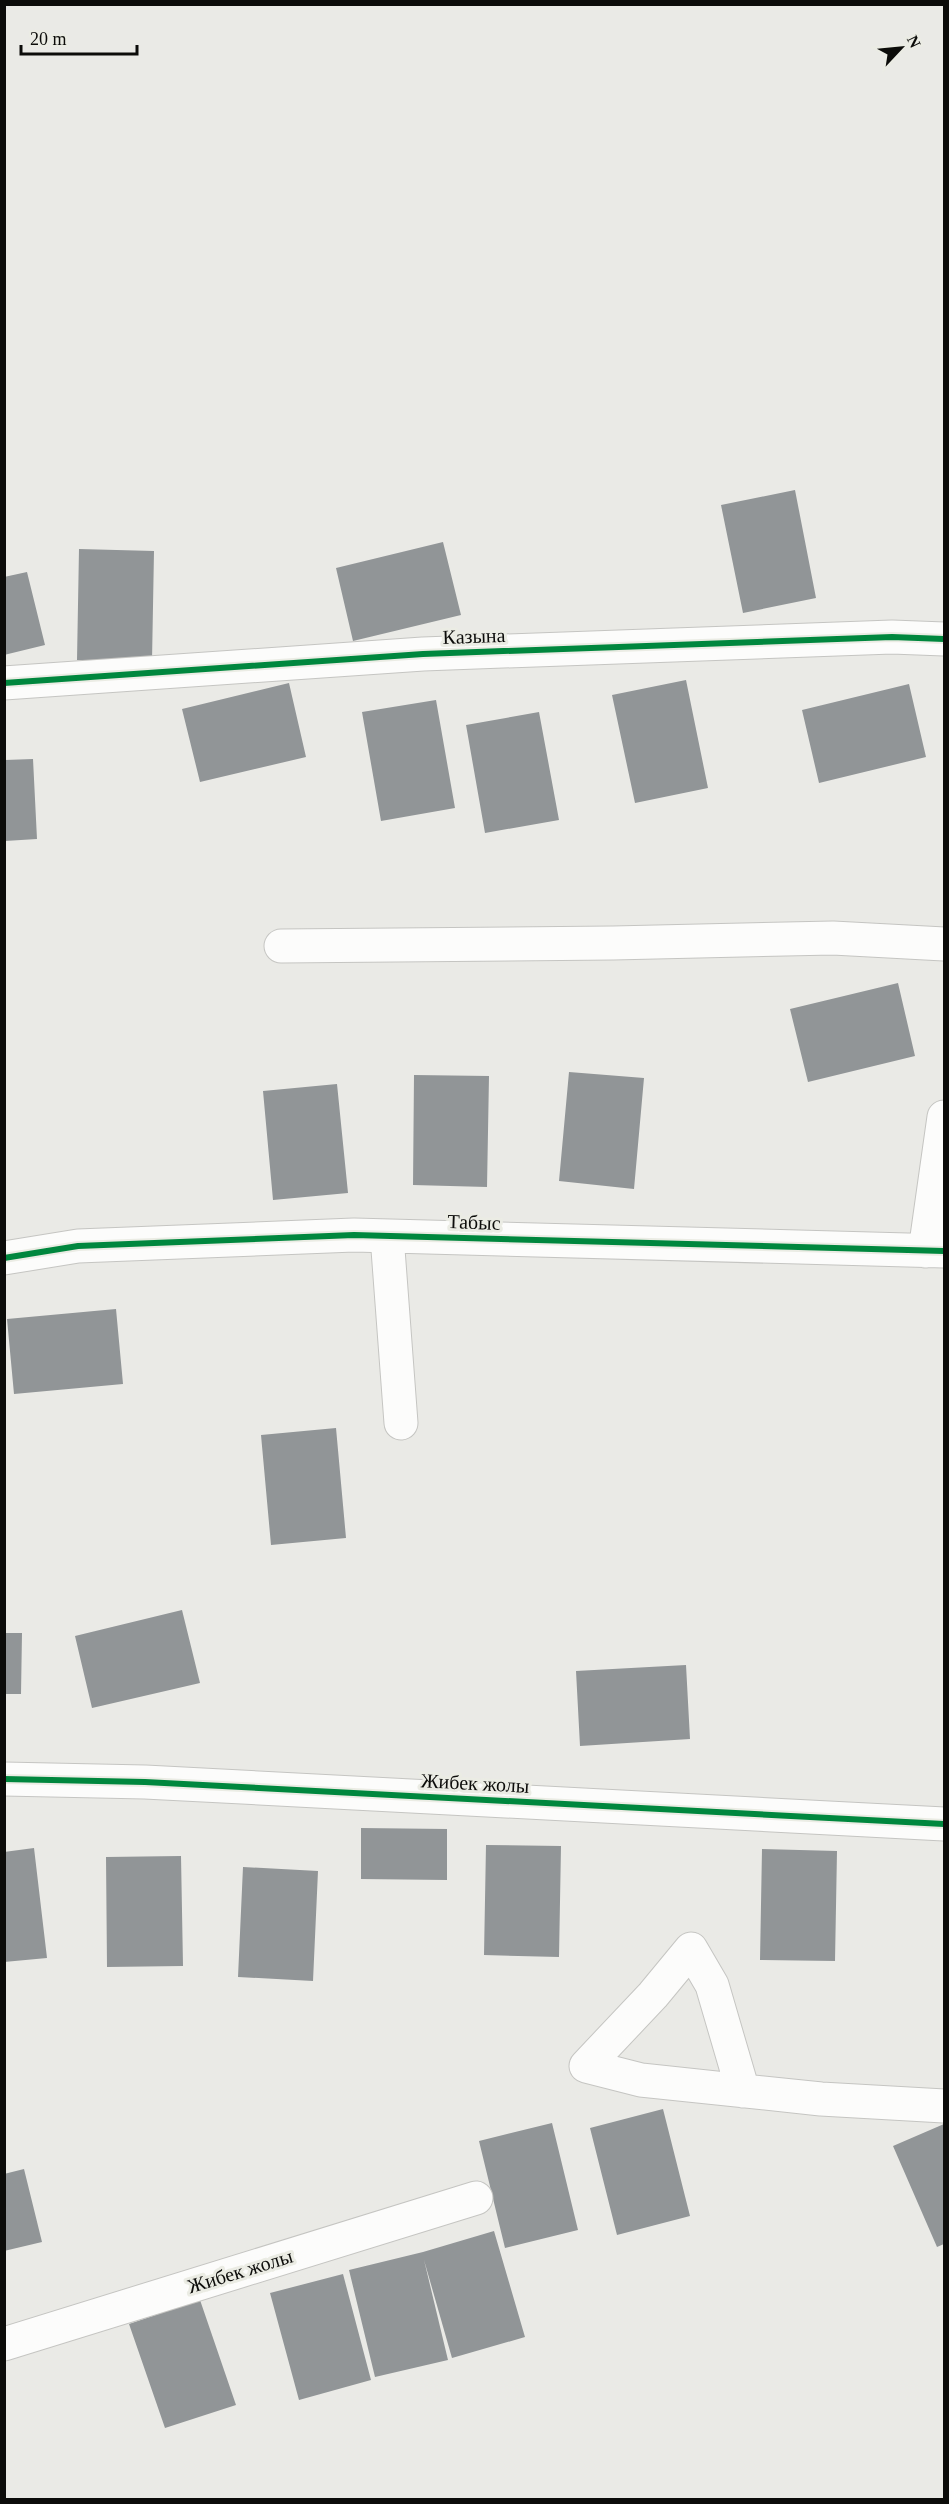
<svg xmlns="http://www.w3.org/2000/svg" width="949" height="2504" viewBox="0 0 949 2504" font-family="'Times New Roman',serif">
<rect width="100%" height="100%" fill="#eaeae6"/>
<path fill="#919597" d="M795,490l21,108 -73,15 -22,-108z
M443,542l18,73 -108,26 -17,-73z
M79,549l75,2 -2,110 -75,-1z
M27,572l18,73 -41,10v-78z
M686,680l22,108 -73,15 -23,-108z
M289,683l17,74 -106,25 -18,-73z
M909,684l17,73 -107,26 -17,-73z
M436,700l19,108 -74,13 -19,-109z
M539,712l20,108 -74,13 -19,-108z
M33,759l4,80 -32,2v-81z
M898,983l17,73 -107,26 -18,-73z
M569,1072l75,6 -10,111 -75,-8z
M414,1075l75,1 -2,111 -74,-2z
M337,1084l11,109 -75,7 -10,-109z
M116,1309l7,75 -109,10 -7,-75z
M336,1428l10,110 -75,7 -10,-110z
M182,1610l18,73 -108,25 -17,-72z
M4,1633h18l-1,61h-17z
M686,1665l4,74 -110,7 -4,-75z
M361,1828l86,1v51l-86,-1z
M486,1845l75,1 -2,111 -75,-2z
M34,1848l13,110 -43,4v-110z
M762,1849l75,2 -2,110 -75,-1z
M181,1856l2,110 -76,1 -1,-110z
M243,1867l75,4 -5,110 -75,-4z
M663,2109l27,107 -73,19 -27,-107z
M552,2123l26,107 -73,18 -26,-107z
M944,2124v120l-7,3 -44,-101z
M24,2169l18,73 -38,9v-77z
M494,2231l31,106 -73,21 -28,-98 24,100 -73,17 -26,-107 74,-18z
M343,2274l28,106 -72,20 -29,-107z
M200,2300l36,105 -71,23 -36,-104z"/>
<g fill="none" stroke-linecap="round" stroke-linejoin="round">
<defs>
<path id="minor" d="M4,683l419,-29 469,-17 52,2
M281,946l332,-3 220,-5 111,6
M387,1236l14,187
M925,1251l19,-134
M4,1258l74,-12 276,-11 590,16
M4,1779l141,3 799,42
M743,2091l-31,-106 -21,-36 -38,46 -67,71 55,14 180,19 123,7
M4,2344l472,-146"/>
</defs>
<use href="#minor" stroke="#c5c5c2" stroke-width="35"/>
<use href="#minor" stroke="#fcfcfb" stroke-width="33"/>
<defs>
<path id="cycleway" d="M4,683l419,-29 469,-17 52,2
M4,1258l74,-12 276,-11 590,16
M4,1779l141,3 799,42"/>
</defs>
<use href="#cycleway" stroke="#ebece4" stroke-width="10"/>
<use href="#cycleway" stroke="#00873e" stroke-width="6"/>
</g>
<g text-anchor="middle" dominant-baseline="central" stroke-width="6" stroke-linejoin="round" paint-order="stroke">
<g font-size="20" fill="#0c0c0a" stroke="#ebece4">
<text transform="translate(474 636) rotate(-2)">Казына</text>
<text transform="translate(474 1222) rotate(2)">Табыс</text>
<text transform="translate(475 1783) rotate(3)">Жибек жолы</text>
<text transform="translate(240 2271) rotate(-17)">Жибек жолы</text>
</g>
</g>
<rect width="949" height="2504" fill="none" stroke="#0c0c0a" stroke-width="12"/>
<g transform="translate(901 48) rotate(64)" stroke="#ebece4" stroke-width="4.5" paint-order="stroke">
<path d="M0-4.5L10 22L0 15L-10 22Z" fill="#0c0c0a"/>
<text y="-9" font-size="16" font-weight="bold" text-anchor="middle" fill="#0c0c0a">N</text>
</g>
<path d="M21 45v9h116v-9" fill="none" stroke="#0c0c0a" stroke-width="3"/>
<text x="30" y="45" font-size="18" fill="#0c0c0a" stroke="#ebece4" stroke-width="4.5" paint-order="stroke">20 m</text>
</svg>
